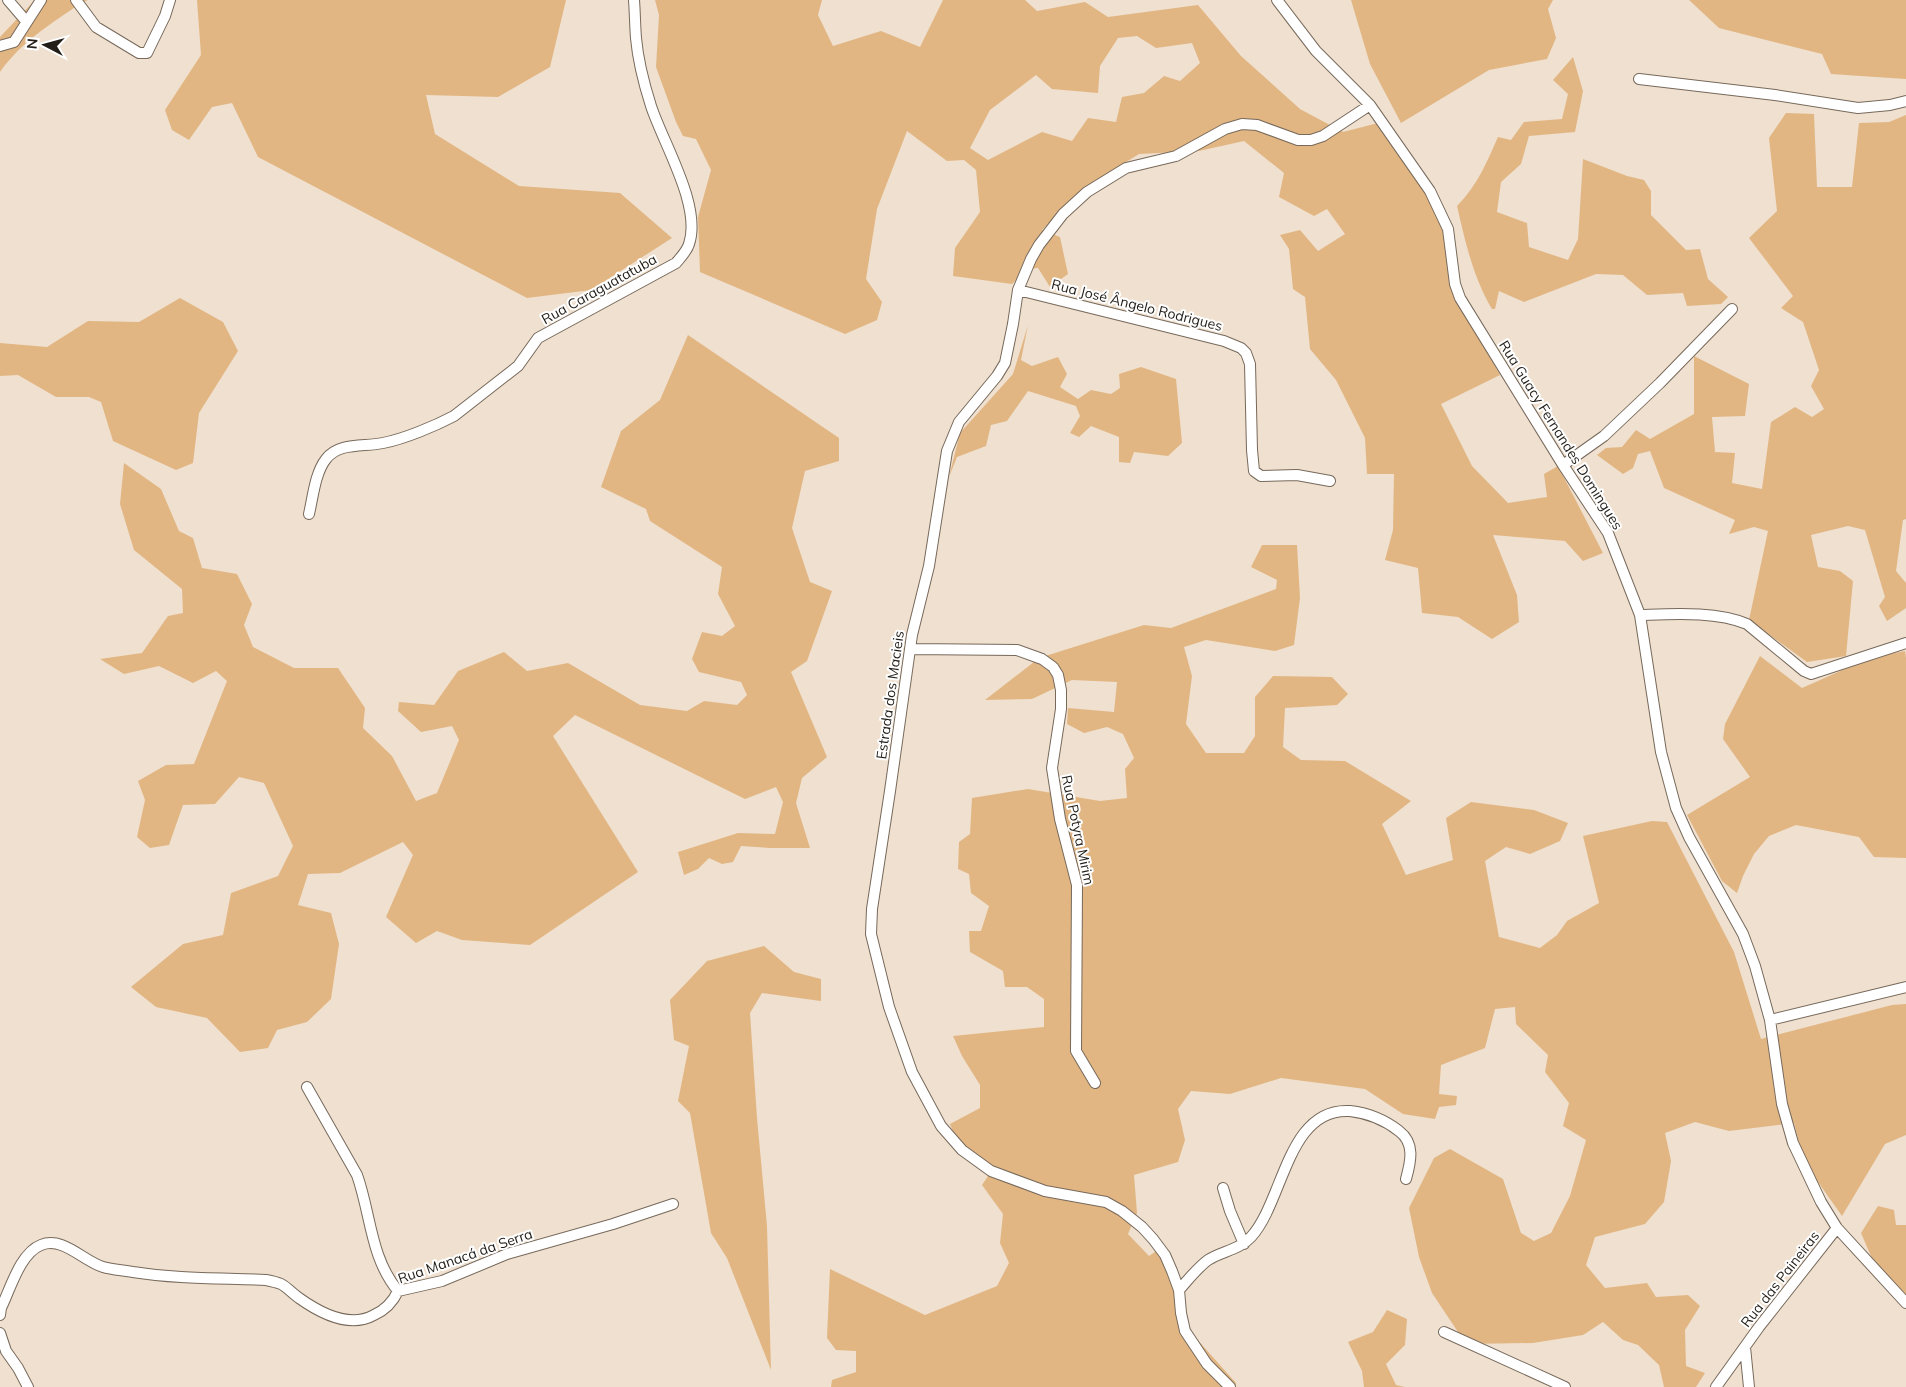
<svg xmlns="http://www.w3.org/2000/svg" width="1906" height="1387" viewBox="0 0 1906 1387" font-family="Mulish,sans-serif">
<rect width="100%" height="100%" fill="#efe0cf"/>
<path fill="#e2b683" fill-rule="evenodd" d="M35,0h53l-7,3c-30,21 -59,38 -81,69v-35z
M197,0h369l-16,67 -52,30 -72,-2 9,39 84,52 101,7 52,45 -81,52 -64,8 -269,-141 -26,-54 -20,4 -23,33 -17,-10 -7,-20 36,-55z
M655,0h167l-4,15 15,31 48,-15 39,16 23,-47h82l12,11 48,-9 23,15 90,-12 43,51 59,53 43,23 35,-9 33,42 36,61 5,61 48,88 -59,29 31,62 36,37 39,-6 -3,-23 14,-8 45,87 -20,8 -18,-20 -72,-6 24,60 2,27 -27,17 -34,-22 -36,-4 -4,-45 -33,-8 8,-30 1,-56h-27l-2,-36 -29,-58 -26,-31 -5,-52 -12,-8 -4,-40 -9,-14 20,-5 18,21 27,-17 -18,-25 -13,7 -35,-19 5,-24 -40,-32 -45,10 -60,3 -58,36 -39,40 18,7 8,37 -18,13 -12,-19 -11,1 -15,15 -59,-8 2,-28 25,-36 -4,-42 -12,-10 -17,1 -40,-30 -30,78 -11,70 16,23 -5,18 -32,14 -145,-62 -2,-55 13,-47 -15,-31 -13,-3 -7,-14 -20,-55 3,-52zM1137,36l19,12 36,-5 8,20 -20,18 -16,-5 -20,17 -22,4 -6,25 -28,-4 -16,23 -30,-9 -54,28 -18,-12 20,-38 46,-35 16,14 46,4 2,-27 18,-28z
M1351,0h202l-5,9 8,29 -9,21 -58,11 -88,53 -31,-59z
M1689,0h217v79l-75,-5 -9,-20 -103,-26z
M1573,57l10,34 -8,41 -46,4 -8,28 -20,18 -4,30 30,11 2,24 39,13 10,-21 5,-80 44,17 17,4 7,11v24l35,35 14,-1 8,30 20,18 -7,7 -34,2 -4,-13 -36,2 -24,-20 -27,-1 -72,28 -25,-11 -4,18h-3c-19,-32 -27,-68 -35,-103 20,-20 30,-44 41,-69l13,3 13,-18 38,-3 6,-25 -15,-14z
M1786,113l28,1 3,73h35l7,-64 30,-1 17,-7v404l-3,1 -7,51 10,12v25l-19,13 -8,-15 6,-9 -20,-67 -17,-4 -37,9 7,32 22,4 13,10 -7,75 -39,6 -58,-42 19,-89 -14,-4 -25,7 6,-14 -71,-32 -14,-37 -12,3 -5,14 -10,6 -26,-19 9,-7 16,-1 14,-17 14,9 44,-25v-58l55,28 -4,32 -33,1 3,35 20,1 -3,30 30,6 9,-67 24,-15 17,10 12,-8 -13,-23 8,-16 -16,-48 -22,-14 12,-12 -44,-58 28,-27 -8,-73z
M180,298l43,24 15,29 -39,62 -6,50 -17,7 -63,-29 -12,-39 -12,-5h-33l-38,-22 -18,1v-33l47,4 41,-26 51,1z
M1028,325l-7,35 11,6 26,-9 9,17 -7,13 18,12 13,-9 20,4 9,-6 -1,-14 22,-7 35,12 6,64 -14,13 -34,-4 -4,11 -11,-1v-25l-28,-11 -12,11 -9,-4 10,-17 -4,-10 -48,-15 -21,30 -16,4 -5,21 -29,11 -8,20 11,-44 53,-59z
M688,335l151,103v23l-34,10 -13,57 18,54 22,9 -25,70 -16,11 36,85 -25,21 -6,25 14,45h-40l-29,-2 -8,16 -11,2 -13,-6 -11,11 -14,6 -6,-23 60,-19 37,1 8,-32 -7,-15 -31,12 -170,-84 -22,21 85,136 -108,73 -68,-5 -25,-9 -21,12 -30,-26 27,-62 -10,-13 -63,31 -32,1 -10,31 33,8 8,31 -8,55 -24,23 -30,8 -9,18 -28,4 -33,-34 -51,-11 -25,-20 52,-43 40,-9 8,-42 47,-17 15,-30 -29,-63 -25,-6 -24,27 -32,1 -14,40 -19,3 -13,-11 8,-37 -7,-19 28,-16 28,-1 33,-83 -11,-10 -23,12 -34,-17 -35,8 -24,-15 42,-6 26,-37 15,-3 -1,-24 -48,-39 -14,-46 4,-41 37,26 18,42 14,7 9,30 35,6 15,30 -8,21 9,22 41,21h44l27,40 -2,20 29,28 24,45 21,-8 22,-53 -7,-14 -31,6 -23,-21 1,-9 35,3 24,-34 46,-19 23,19 41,-8 72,42 47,6 17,-10 33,4 10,-10 -6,-13 -42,-10 -7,-13 10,-27 20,4 13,-10 -17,-32 4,-27 -72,-46 -4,-12 -45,-22 20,-56 39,-31z
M1262,545h35l3,53 -6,47 -19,6 -69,-11 -22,7 8,29 -6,48 20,29h38l11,-17v-39l18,-21 59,1 16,17 -11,11 -52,3 -2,39 18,13 44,1 66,40 -29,23 24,51 47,-15 -7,-42 25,-16 63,8 34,13 -8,18 -30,13 -24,-7 -21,14 14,76 41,11 17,-13 10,-14 32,-18 -16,-67 69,-15 15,1 67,130 27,87 131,-34 14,-1v131l-21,9 -43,72 -38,-54 -10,-39 -65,8 -34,-9 -30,11 6,28 -7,41 -19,22 -50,13 -9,28 19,23 42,-5 9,14 32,-2 12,11 -15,24 1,36 19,7 -9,14h-32l-5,-22 -21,-20 -15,-5 -20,-18 -20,13 -50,8 -67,1 -34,-51 -13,-36 -10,-49 25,-50 16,-9 53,30 18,54 13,8 17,-8 19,-37 16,-56 -23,-14 6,-23 -24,-31 3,-17 -32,-31 -1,-17 -20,2 -10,39 -44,17 -2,29 18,2 -1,9 -17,2 -4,12 -32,-5 -38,-25 -84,-11 -51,16 -39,-3 -13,18 7,31 -7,22 -44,13 3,38 -9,21 21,22 13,-9 22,37 2,43 50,56v4h-405l1,-7 24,-8v-21l-20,-1 -9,-12 3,-69 95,46 72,-29 12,-23 -9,-20 3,-29 -21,-29 8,-12 -32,-28 -8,-21 30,-16v-23l-18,-29 -9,-20 91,-9v-28l-17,-12h-22l-2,-16 -33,-19 -1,-21h12l8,-25 -18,-13 -2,-19 -11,-5 1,-27 11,-8 2,-36 56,-9 72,12 27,-3 -2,-29 9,-11 -11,-24 -16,-7 -23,6 -17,-9 1,-16 46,4 3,-30 -45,-2 -40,19 -47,1 54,-42 105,-33 27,3 105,-39 1,-9 -26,-13z
M1905,651l1,7v200l-32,-1 -15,-20 -63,-12 -27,11 -15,18 -11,22 -6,17 -15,-12 -35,-66 63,-38 -27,-38 2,-15 35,-68 42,32 70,-31z
M764,946l30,26 27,7v22l-59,-8 -12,20 7,105 10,108 4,144 -44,-112 -16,-25 -21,-120 -12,-12 11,-55 -15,-6 -4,-40 37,-39z
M1878,1206l16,4 2,15h10v79l-26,-27 -19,-44z
M1387,1310l20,9 -2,26 -19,19 10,21 9,2h-41l-2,-16 -14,-29 25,-10z"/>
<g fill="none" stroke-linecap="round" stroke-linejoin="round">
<defs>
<path id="minor" d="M8,0l18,21
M76,0l20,27 43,26h8l18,-37 5,-16
M1277,0l39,51 54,54 60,86 18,38 7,55 5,14 103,167 45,68 32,82 21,137 15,56 13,29 54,97 12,32 15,54 12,84 11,39 28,59 16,26 69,75
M0,46l14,-4 27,-42
M1639,79l136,16 83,13 32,-3 16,-4
M1018,290l206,51 17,7 5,5 4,11 2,86 2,21 7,5 36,-1 33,6
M1563,465l41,-29 56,-53 72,-74
M309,514c4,-17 6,-41 17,-55 13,-17 38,-12 57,-16 21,-4 52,-17 71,-27l64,-50 20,-28 138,-75c5,-6 11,-12 13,-19 13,-38 -26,-101 -38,-138 -7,-22 -13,-45 -15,-68 -1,-12 -1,-25 -2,-38
M1640,615c33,-1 76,-4 107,9l57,47 7,3 95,-31
M911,649l106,1 25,9 11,8 5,8 3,15v19l-9,59 8,51 17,66 -1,166 19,32
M1770,1020l136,-33
M307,1087l50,88c14,39 13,82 41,116
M1223,1188l7,23 14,33
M1179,1290c9,-10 18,-22 29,-30 14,-9 31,-10 43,-23 33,-36 36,-130 99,-126 17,2 35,9 49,20 16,12 12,30 7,48
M0,1315l1,-7c9,-18 19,-55 40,-63 22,-9 42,16 62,22 10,3 20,3 30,5 44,7 89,6 133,8 5,1 10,2 15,4 6,3 12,10 18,14 21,15 50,31 75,17 11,-5 19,-13 24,-24l44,-10 65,-27 106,-30 60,-20
M1444,1332l121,55
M0,1333l6,18 12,17 10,19
M1745,1347l4,40
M1230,1387l-23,-23 -22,-33 -4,-18 -2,-23 -7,-19 -7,-16 -12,-16 -11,-12 -20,-16 -16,-9 -61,-11 -54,-20 -29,-21 -21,-24 -29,-54 -23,-65 -18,-73 1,-25 18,-118 22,-156 17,-69 18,-115 12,-29 38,-46 8,-13 8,-39 5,-34 13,-31 8,-14 24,-31 24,-22 39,-24 50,-12 49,-27 17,-5 15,1 41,15h13l12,-4 47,-31
M1716,1387l43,-60 78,-99"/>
</defs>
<use href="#minor" stroke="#77695b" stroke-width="12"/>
<use href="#minor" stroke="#fff" stroke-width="10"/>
</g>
<g text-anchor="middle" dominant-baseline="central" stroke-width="4" stroke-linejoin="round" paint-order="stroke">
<g font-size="14" fill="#221d17" stroke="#fff">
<text transform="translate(599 289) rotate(-29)">Rua Caraguatatuba</text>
<text transform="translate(1137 305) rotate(14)">Rua José Ângelo Rodrigues</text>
<text transform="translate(1561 435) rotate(58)">Rua Guacy Fernandes Domingues</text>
<text transform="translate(890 695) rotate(-82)">Estrada dos Macieis</text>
<text transform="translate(1078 830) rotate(78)">Rua Potyra Mirim</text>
<text transform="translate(465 1256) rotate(-19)">Rua Manacá da Serra</text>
<text transform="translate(1780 1279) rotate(-52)">Rua das Paineiras</text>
</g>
</g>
<g transform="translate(45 45) rotate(276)" stroke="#ffffff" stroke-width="4" paint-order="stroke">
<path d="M0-4L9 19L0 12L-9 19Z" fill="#221d17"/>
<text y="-8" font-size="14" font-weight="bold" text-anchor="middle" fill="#221d17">N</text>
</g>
</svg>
